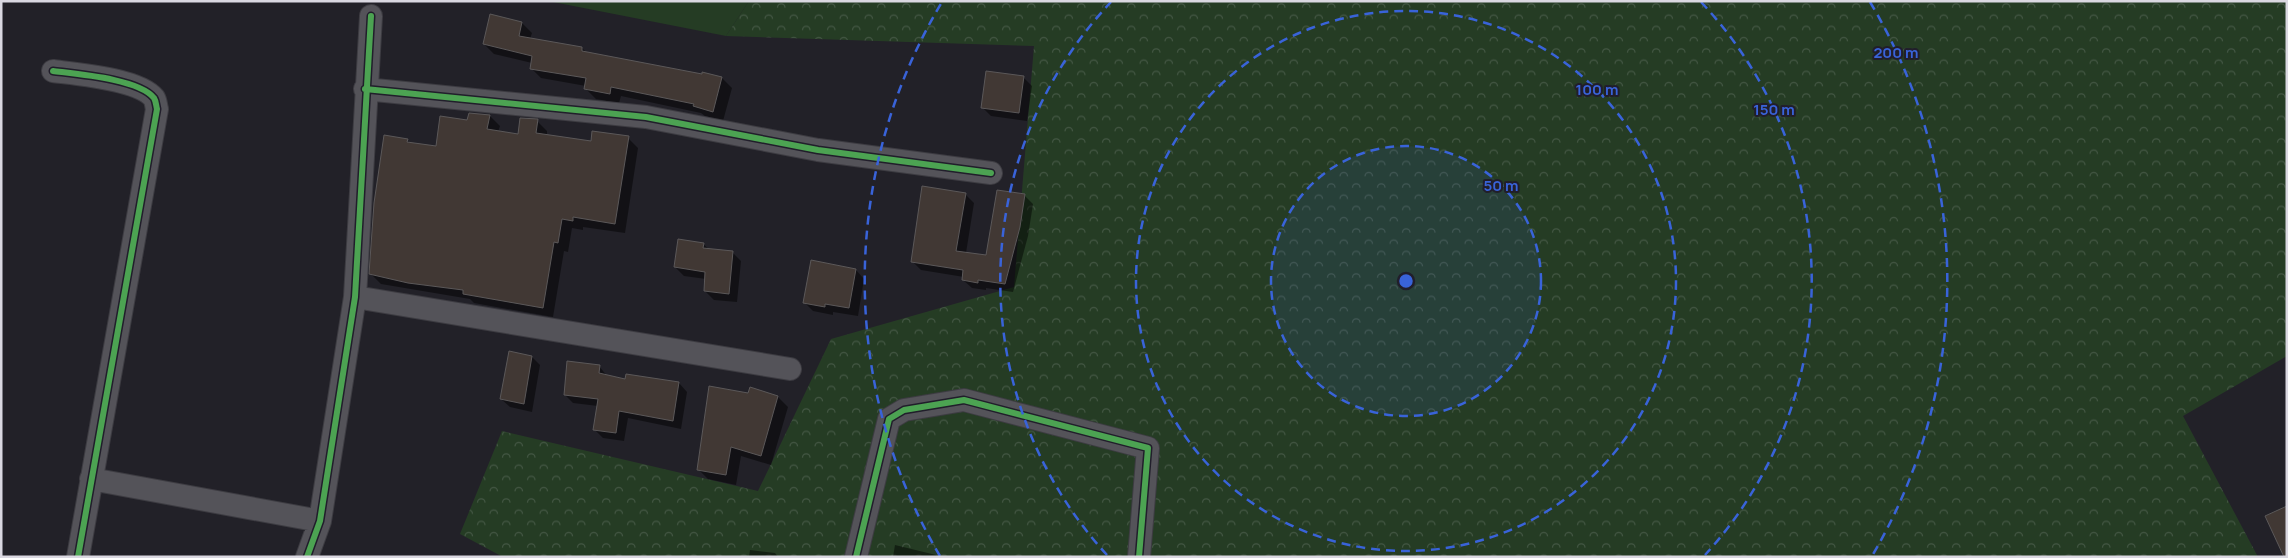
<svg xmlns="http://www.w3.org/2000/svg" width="2288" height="558" viewBox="0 0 2288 558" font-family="Manrope,sans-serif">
<defs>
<pattern id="forest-crowns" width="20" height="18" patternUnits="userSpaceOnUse" patternTransform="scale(1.25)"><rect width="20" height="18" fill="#253c24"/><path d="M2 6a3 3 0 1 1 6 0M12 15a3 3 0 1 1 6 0" fill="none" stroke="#445744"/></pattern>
</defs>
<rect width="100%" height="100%" fill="#222128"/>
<path fill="#253c24" d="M548,1h201l-23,35z"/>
<path fill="url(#forest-crowns)" d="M749,1h1538v355l-104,60 75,141h-1755l-43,-23 42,-103 256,60 73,-152 183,-52 20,-241 -308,-10z"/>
<path fill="#0007" d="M522,23l10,10 -2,6 52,9 5,5 135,25 10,10 -9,33 -18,-5 -4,-3 -80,-17 -2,7 -23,-4 -10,-10v-3l-45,-8 -10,-10 1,-5 -38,-9 -10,-10z
M1023,77l9,9 -5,35 -36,-5 -9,-9z
M470,114l20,2 10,10 -2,6 21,4 18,-15 10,10v5l45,6 36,-4 10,10 -13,85 -42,-6v3l-11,-2 -4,24 -4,-1 -11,66 -79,-14 -4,-4 -89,-15 -10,-10 36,-134 5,4 25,4 31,-26z
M965,194l9,9 -8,50 21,3 37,-61 9,9 -5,32 -15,56 -27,-4v2l-14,-2 -9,-8 1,-3 -43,-7 -9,-9z
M703,244l7,6 22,2 9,9 -4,41 -23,-2 -9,-9 1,-12 -22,-3 -9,-9z
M856,270l8,9 -6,37 -25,-4v3l-20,-4 -8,-8z
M532,357l8,8 -8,47 -22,-5 -9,-8z
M599,366l8,10 19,4 53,3 8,9 -6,37 -53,-11 -4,23 -21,-3 -9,-9 4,-23 -25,-3 -8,-8z
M749,395l29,2 10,10 -17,58 -30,-9 -5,29 -28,-6 -10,-10z
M895,545l41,10 2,2h-45z
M750,550l25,3 3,4h-29z"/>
<path fill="#413834" stroke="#5b5859" d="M490,14l32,8 -3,14 63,11v4l120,23v-2l20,5 -9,35 -20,-6 1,-2 -83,-17 -1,7 -26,-5 2,-11 -56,-9 2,-13 -49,-12z
M986,71l38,5 -5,37 -38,-5z
M469,113l21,2 -3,14 31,5 2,-16 18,1 -2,14 55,8 1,-10 37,5 -14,88 -42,-7v4l-11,-2 -4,24 -4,-1 -11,66 -80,-14v-4l-55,-7 -39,-9 5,-71 10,-68 24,4 -1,3 29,4 4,-30 27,4z
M922,186l44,7 -10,58 30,4 11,-65 28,4 -5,33 -15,57 -27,-4v3l-16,-3 1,-10 -52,-8z
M678,239l26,4 -1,5 30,3 -4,43 -25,-3 1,-19 -31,-5z
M811,260l45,9 -7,39 -24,-4v3l-22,-4z
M509,351l23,5 -8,48 -24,-5z
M567,361l33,4 -1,8 26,6 1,-5 53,8 -6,39 -54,-10 -3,22 -23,-3 5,-31 -34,-4z
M709,386l39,7 2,-6 28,9 -17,60 -30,-9 -5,28 -29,-5z
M2287,506v51h-3l-19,-41z"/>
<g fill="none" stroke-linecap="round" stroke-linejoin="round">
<defs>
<path id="minor" d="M53,71c24,3 86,8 101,27 2,3 2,8 3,11l-79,448
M365,89l281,28 172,33 173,23
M355,297l435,72
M91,479l229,42
M307,557l13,-36 35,-224 16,-281
M856,557l33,-138 15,-9 60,-10 184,48 -9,109"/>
</defs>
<use href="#minor" stroke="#3d3c42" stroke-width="24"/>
<use href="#minor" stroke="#545359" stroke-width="22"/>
<defs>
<path id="cycleway" d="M53,71c24,3 86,8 101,27 2,3 2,8 3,11l-79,448
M365,89l281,28 172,33 173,23
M307,557l13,-36 35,-224 16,-281
M856,557l33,-138 15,-9 60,-10 184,48 -9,109"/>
</defs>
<use href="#cycleway" stroke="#211e2b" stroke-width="9"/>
<use href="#cycleway" stroke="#4ca352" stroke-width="6"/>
</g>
<circle cx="1406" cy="281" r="135" fill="#3963d9" fill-opacity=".12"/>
<g fill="none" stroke="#3963d9" stroke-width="2.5" stroke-dasharray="9 6">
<circle cx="1406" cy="281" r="135"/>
<circle cx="1406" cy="281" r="270"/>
<path d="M1107 555A406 406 0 0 1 1111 2M1701 2A406 406 0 0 1 1705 555"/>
<path d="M940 556A541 541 0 0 1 942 2M1870 2A541 541 0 0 1 1872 556"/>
</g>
<circle cx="1406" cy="281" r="8" fill="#3963d9" stroke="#211e2b" stroke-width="2.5"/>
<g font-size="15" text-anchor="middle" font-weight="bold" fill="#3963d9" stroke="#211e2b" stroke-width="4" stroke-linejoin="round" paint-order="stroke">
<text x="1896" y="58">200 m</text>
<text x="1597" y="95">100 m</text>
<text x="1774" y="115">150 m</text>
<text x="1501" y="191">50 m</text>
</g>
<rect width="2288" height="558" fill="none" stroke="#dad8e1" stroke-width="5"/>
</svg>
